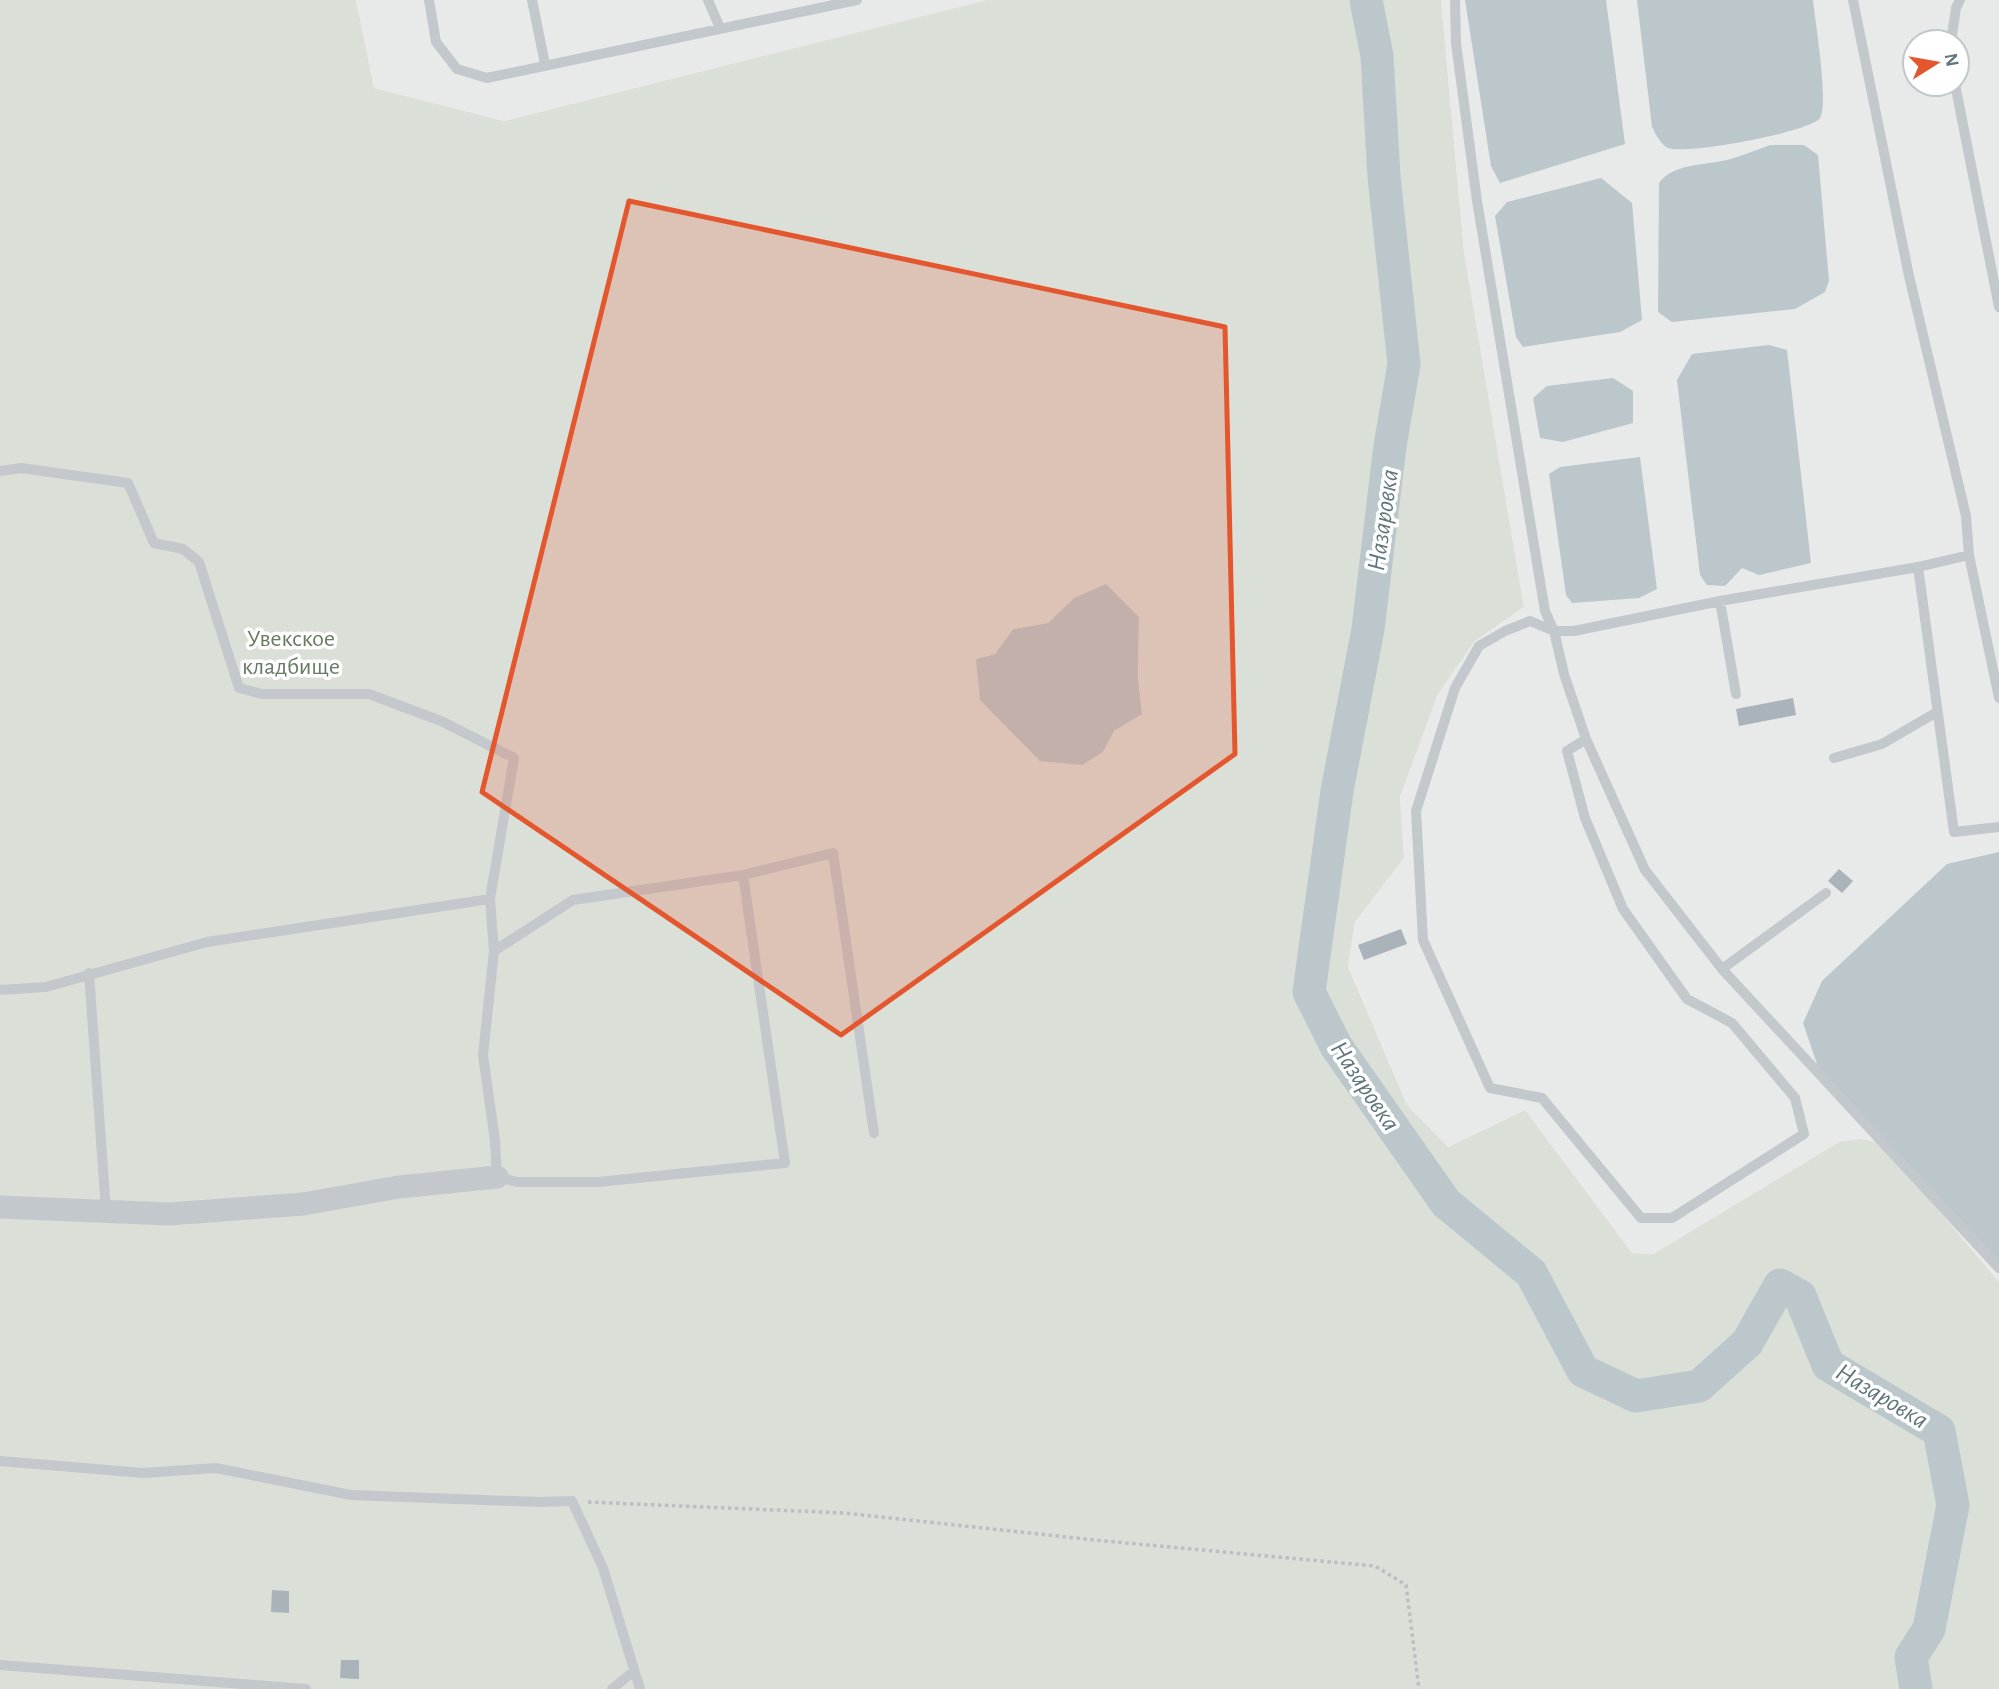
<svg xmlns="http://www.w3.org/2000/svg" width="1999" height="1689" viewBox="0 0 1999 1689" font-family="'Alegreya Sans',sans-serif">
<rect width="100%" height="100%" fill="#fafaf8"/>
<path fill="#e8e9e9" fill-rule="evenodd" d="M356,0h631l-483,121 -130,-33z
M1441,0h558v1282l-116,-138 -44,-2 -186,112 -21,-1 -107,-143 -77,37 -41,-42 -59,-140 7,-43 49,-64 -4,-61 38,-103 37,-53 49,-34 -60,-355zM1915,42h42v42h-42z"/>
<path fill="#dadfd7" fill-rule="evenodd" d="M0,0h356l18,88 130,33 483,-121h454l23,252 60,355 -49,34 -37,53 -38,103 4,61 -49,64 -7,44 59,139 41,42 77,-37 107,143 21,1 186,-112 22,-3 22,5 116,138v407h-1999zM1074,598l65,19 -1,60 4,36 -28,18 -11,21 -127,-93 19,-5 18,-25 35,-6z"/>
<path fill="#bbc7cb" d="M1465,0h141l19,144 -125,39 -9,-17z
M1637,0h176c2,21 16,103 7,118 -9,14 -135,37 -152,30 -8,-4 -12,-14 -16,-21z
M1770,145h34l14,10 11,126 -4,11 -30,17 -123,13 -14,-10 1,-129c13,-19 46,-18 68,-23 14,-4 29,-10 43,-15z
M1601,178l31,25 10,117 -22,12 -97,15 -7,-10 -21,-121 12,-14z
M1769,345l18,5 24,213 -52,12 -17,-7 -17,18 -18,-1 -7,-10 -23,-195 15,-26z
M1613,378l20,13v32l-70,19 -23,-4 -7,-40 14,-12z
M1640,457l17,132 -18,9 -67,5 -6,-8 -17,-121 11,-7z
M1106,584l33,33 -1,60 4,37 -28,17 -11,21 -21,13 -42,-4 -60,-61 -4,-41 19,-5 18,-25 35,-6 26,-25z
M1999,852v409l-181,-194 -15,-44 19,-42 125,-117z"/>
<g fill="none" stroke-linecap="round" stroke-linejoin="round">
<path stroke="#bbc7cb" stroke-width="33" d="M1366,0l11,56 7,121 20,187 -14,82 -22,183 -31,162 -28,201 27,54 110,157 85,70 52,98 53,25 63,-10 48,-43 33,-58 20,11 28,69 111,66 14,74 -24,124 -18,28 5,32"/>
</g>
<path fill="#aab3b9" d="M1793,698l3,17 -57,11 -3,-17z
M1839,869l14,12 -11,12 -14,-12z
M1401,929l6,15 -43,16 -6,-15z
M272,1590l17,1v22l-18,-1z
M341,1660h18v19l-19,-1z"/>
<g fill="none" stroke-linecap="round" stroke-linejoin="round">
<path stroke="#bbbfc2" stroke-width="3.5" stroke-dasharray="3.5 3.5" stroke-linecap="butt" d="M588,1502l256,11 250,27 281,26 31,19 13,104"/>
<path stroke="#c3c8cc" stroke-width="10" d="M429,0l7,42 21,27 30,9 370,-78
M532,0l13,64
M708,0l12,28
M1455,0l1,43 21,158 68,410 9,20 10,43 22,65 59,131 77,99 277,299
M1853,0l56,276 57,240 3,39 30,143
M1951,42l5,-34 4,-8
M1955,84l44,223
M0,471l21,-3 107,15 26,60 29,6 16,13 40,126 23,6h107l72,27 73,37 -24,141 4,52 -11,104 12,86 2,36 20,5h81l187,-19 -42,-288
M1918,567l36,265 45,-5
M1720,601l16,93
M1586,739l-19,12 18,67 38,91 64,90 45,24 63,75 9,36 -132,84h-31l-99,-120 -52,-10 -67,-148 -7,-129 39,-123 24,-42 26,-15 25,-10 24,10h20l146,-30 198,-34 51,-12
M1834,758l48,-14 55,-32
M494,951l79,-51 170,-25 90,-22 41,280
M1722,969l104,-76
M89,973l17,238
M0,990l46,-3 161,-45 283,-43
M0,1461l143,12 73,-5 135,27 189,7 32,-1 31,67 37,121
M0,1665l306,24
M612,1689l22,-18"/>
<path stroke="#c3c8cc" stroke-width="23" d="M0,1207l169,7 134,-10 96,-17 98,-10"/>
</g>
<path fill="#e4572e" fill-opacity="0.2" stroke="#e4572e" stroke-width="5" stroke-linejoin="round" d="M629,201l596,126 10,427 -394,281 -359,-243z"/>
<g text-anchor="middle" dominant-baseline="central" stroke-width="7" stroke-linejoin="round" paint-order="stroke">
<g font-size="24" fill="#687a64" stroke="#fff">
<text x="291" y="639">Увекское<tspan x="291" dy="28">кладбище</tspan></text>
</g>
<g font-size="26" font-style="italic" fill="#60757c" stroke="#fff">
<text transform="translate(1383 520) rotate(-82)">Назаровка</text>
<text transform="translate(1365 1086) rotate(56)">Назаровка</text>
<text transform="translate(1882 1396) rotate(31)">Назаровка</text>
</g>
</g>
<g transform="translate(1936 63) rotate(79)"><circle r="33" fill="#ffffff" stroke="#c1c8cd" stroke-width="2"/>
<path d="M0-5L12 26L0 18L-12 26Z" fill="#e4572e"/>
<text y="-10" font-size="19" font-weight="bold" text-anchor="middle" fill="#657683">N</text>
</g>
</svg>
